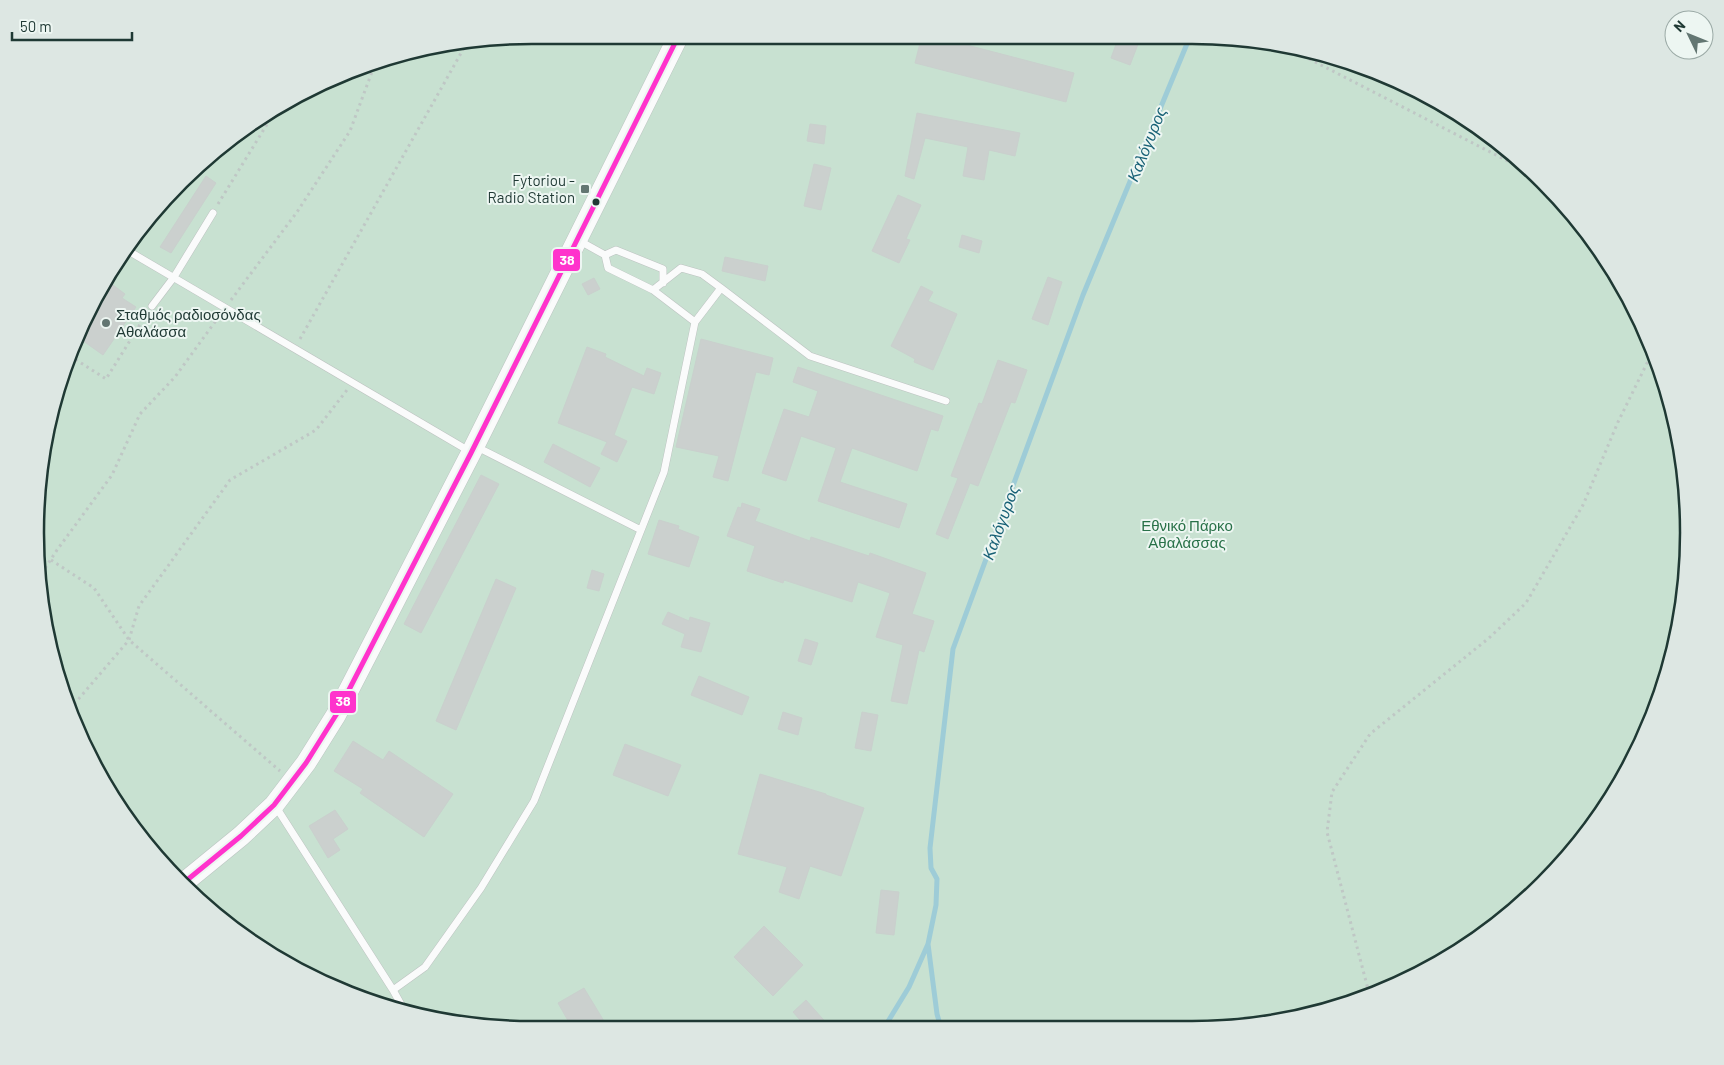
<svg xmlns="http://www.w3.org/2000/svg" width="1724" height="1065" viewBox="0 0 1724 1065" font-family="Barlow,sans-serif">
<rect width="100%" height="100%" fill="#e0e7e4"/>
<path fill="#c8e1d1" d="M467,39h789l126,34 112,65 71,66 57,80 40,88 23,95 3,98 -16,96 -34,91 -52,83 -66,71 -80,57 -119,50 -97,16 -756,-3 -126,-34 -112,-65 -49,-43 -62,-75 -58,-117 -22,-94 -4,-66 4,-65 22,-94 58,-117 62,-75 49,-43 82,-52 61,-25z"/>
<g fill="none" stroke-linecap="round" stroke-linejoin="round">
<path stroke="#9eccd7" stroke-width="5" d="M884,1028l25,-41 19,-43
M941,1028l-4,-14 -9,-70 8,-39 1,-26 -6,-11 -1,-20 23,-199 130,-354 106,-256"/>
</g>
<path fill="#cbd0ce" stroke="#c9d0cd" d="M921,39h23l130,34 -8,29 -151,-39z
M1118,39h22l-10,26 -19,-7z
M917,113l103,20 -5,23 -26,-6 -5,30 -21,-4 5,-29 -43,-9 -11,41 -9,-3z
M810,124l16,2 -2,18 -17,-3z
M814,164l17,4 -10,42 -17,-4z
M206,176l10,7 -45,70 -11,-6z
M898,195l23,10 -15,34 4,1 -11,23 -27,-12z
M962,235l20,6 -3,12 -20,-6z
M725,257l43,9 -3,15 -43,-10z
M1048,277l14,5 -14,43 -16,-6z
M594,278l6,11 -12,6 -6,-11z
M109,282l16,12 -3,4 14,9 -33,48 -24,-17 21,-44z
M921,286l12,6 -5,9 29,13 -24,56 -19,-8 1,-3 -24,-13z
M701,339l72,19 -4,17 -13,-3 -28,109 -15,-4 6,-21 -43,-9z
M587,347l19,7 -1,3 39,19 3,-8 14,5 -7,21 -22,-7 -18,48 13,6 -10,21 -16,-8 6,-12 -49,-19z
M998,360l29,10 -12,33 -4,-1 -33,84 -8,-3 -22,56 -12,-5 22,-56 -7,-2 28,-73 3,1z
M798,367l145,49 -5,15 -7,-2 -14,42 -65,-23 -12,34 67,22 -8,24 -81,-27 18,-53 -35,-12 -15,45 -24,-8 22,-64 25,8 9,-26 -25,-9z
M553,444l47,24 -10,19 -46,-25z
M481,475l18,9 -78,149 -17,-9z
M742,503l18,6 -5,12 55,20 1,-4 58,19 1,-3 56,20 -14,41 22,7 -10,31 -5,-2 -12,54 -16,-3 12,-56 -27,-8 14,-44 -32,-11 -6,20 -68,-22 -1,3 -36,-12 8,-25 -28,-10 11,-29 3,1z
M659,520l20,6 -1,3 21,8 -10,30 -41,-13z
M592,570l12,4 -5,17 -12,-3z
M496,579l20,9 -60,142 -20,-9z
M668,612l21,9 1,-4 20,6 -9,29 -20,-5 4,-13 -23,-10z
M805,639l13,4 -7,22 -13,-4z
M699,676l50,21 -7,18 -51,-20z
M783,712l19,6 -4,17 -20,-6z
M862,712l16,3 -7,36 -16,-3z
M353,741l30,19 6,-9 64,43 -29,43 -64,-44 3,-4 -29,-18z
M625,744l56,21 -13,31 -55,-21z
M760,774l66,20v1l38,13 -23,68 -31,-10 -11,33 -20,-7 8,-25 -49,-13z
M335,810l13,19 -15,10 7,11 -12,8 -19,-32z
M881,890l18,2 -5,43 -18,-2z
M764,926l39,39 -30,31 -39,-39z
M584,988l23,38h-36l-13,-23z
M806,1000l24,27h-24l-13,-15z"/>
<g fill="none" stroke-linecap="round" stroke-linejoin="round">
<defs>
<path id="service" d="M125,249l344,202
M605,255l11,-5 47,19v14
M721,288l89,68 136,45
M653,290l42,32
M152,306l22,-29 39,-64
M477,447l164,83
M276,807l117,183 10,18
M393,990l32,-23 56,-79 53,-87 130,-329 31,-150 26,-34 -19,-14 -21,-6 -28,22 -45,-22 -3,-13 -27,-15"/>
<path id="secondary" d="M181,885l60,-49 33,-31 32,-42 30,-48 135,-262 206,-414"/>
</defs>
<use href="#service" stroke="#bdc3c1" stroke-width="8"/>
<use href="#secondary" stroke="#bcc5c2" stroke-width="21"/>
<path stroke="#bfc7c5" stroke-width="3" stroke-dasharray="2.5 4" stroke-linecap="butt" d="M1286,47l247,127
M218,204l59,-96
M231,300l66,-88 53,-81 26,-70
M300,339l169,-300
M70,356l36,23 40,-64
M51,560l43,28 35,52 151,131
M38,579l19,-29 55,-75 28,-61 35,-37 45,-62
M70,709l59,-69 10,-34 91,-126 86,-50 31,-40
M1369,993l-42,-161 5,-40 38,-58 119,-96 37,-35 57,-98 35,-83 35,-71"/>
<use href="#service" stroke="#fafbfb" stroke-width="7"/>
<use href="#secondary" stroke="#fafbfb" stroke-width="20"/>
<defs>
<path id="bus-1" d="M181,885l60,-49 33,-31 32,-42 30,-48 135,-262 206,-414"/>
</defs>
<use href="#bus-1" stroke="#edf6f2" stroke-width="9"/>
<use href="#bus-1" stroke="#f3c" stroke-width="5"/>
</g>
<g fill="#637672" stroke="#edf6f2" stroke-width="2">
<rect x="580" y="184" width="10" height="10" rx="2.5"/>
<circle cx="106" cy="323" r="5"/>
</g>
<circle fill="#1f3934" stroke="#edf6f2" stroke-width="2" cx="596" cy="202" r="4.5"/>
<g text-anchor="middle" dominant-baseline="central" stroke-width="4" stroke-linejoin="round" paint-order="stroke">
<g font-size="15" fill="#1f3934" stroke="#edf6f2" text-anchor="end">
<text x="575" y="180">Fytoriou -<tspan x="575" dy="17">Radio Station</tspan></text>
<text x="116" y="314" text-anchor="start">Σταθμός ραδιοσόνδας<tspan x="116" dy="17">Αθαλάσσα</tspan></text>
</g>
<g font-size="15" fill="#287148" stroke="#edf6f2">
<text x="1187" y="525">Εθνικό Πάρκο<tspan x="1187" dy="17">Αθαλάσσας</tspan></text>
</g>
<g font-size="16" font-style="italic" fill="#186176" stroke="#edf6f2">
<text transform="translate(1146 144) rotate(-68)">Καλόγυρος</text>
<text transform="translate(1000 522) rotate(-70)">Καλόγυρος</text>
</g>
</g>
<path d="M0 0H1724V1065H0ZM532 44H1192A488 488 0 0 1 1680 532V533A488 488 0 0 1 1192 1021H532A488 488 0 0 1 44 533V532A488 488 0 0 1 532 44Z" fill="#dde7e3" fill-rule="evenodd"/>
<path fill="none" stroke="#1f3934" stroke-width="2.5" d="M532 44H1192A488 488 0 0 1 1680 532V533A488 488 0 0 1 1192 1021H532A488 488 0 0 1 44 533V532A488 488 0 0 1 532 44Z"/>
<g stroke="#edf6f2" stroke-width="2">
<rect x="552" y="248" width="29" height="24" rx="5" fill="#f3c"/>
<rect x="329" y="690" width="28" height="24" rx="5" fill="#f3c"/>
</g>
<g font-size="14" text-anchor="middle" font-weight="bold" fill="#fff">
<text x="567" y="265">38</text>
<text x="343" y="706">38</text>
</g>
<g transform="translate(1689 35) rotate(313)"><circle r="24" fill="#edf6f2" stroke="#9baaa6"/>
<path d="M0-4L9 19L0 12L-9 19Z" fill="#637672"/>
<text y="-8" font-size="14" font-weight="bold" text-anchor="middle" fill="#1f3934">N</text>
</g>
<path d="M12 32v8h120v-8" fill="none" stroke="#1f3934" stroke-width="2.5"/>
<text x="20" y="32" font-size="15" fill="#1f3934" stroke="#edf6f2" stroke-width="4" paint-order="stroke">50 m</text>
</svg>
